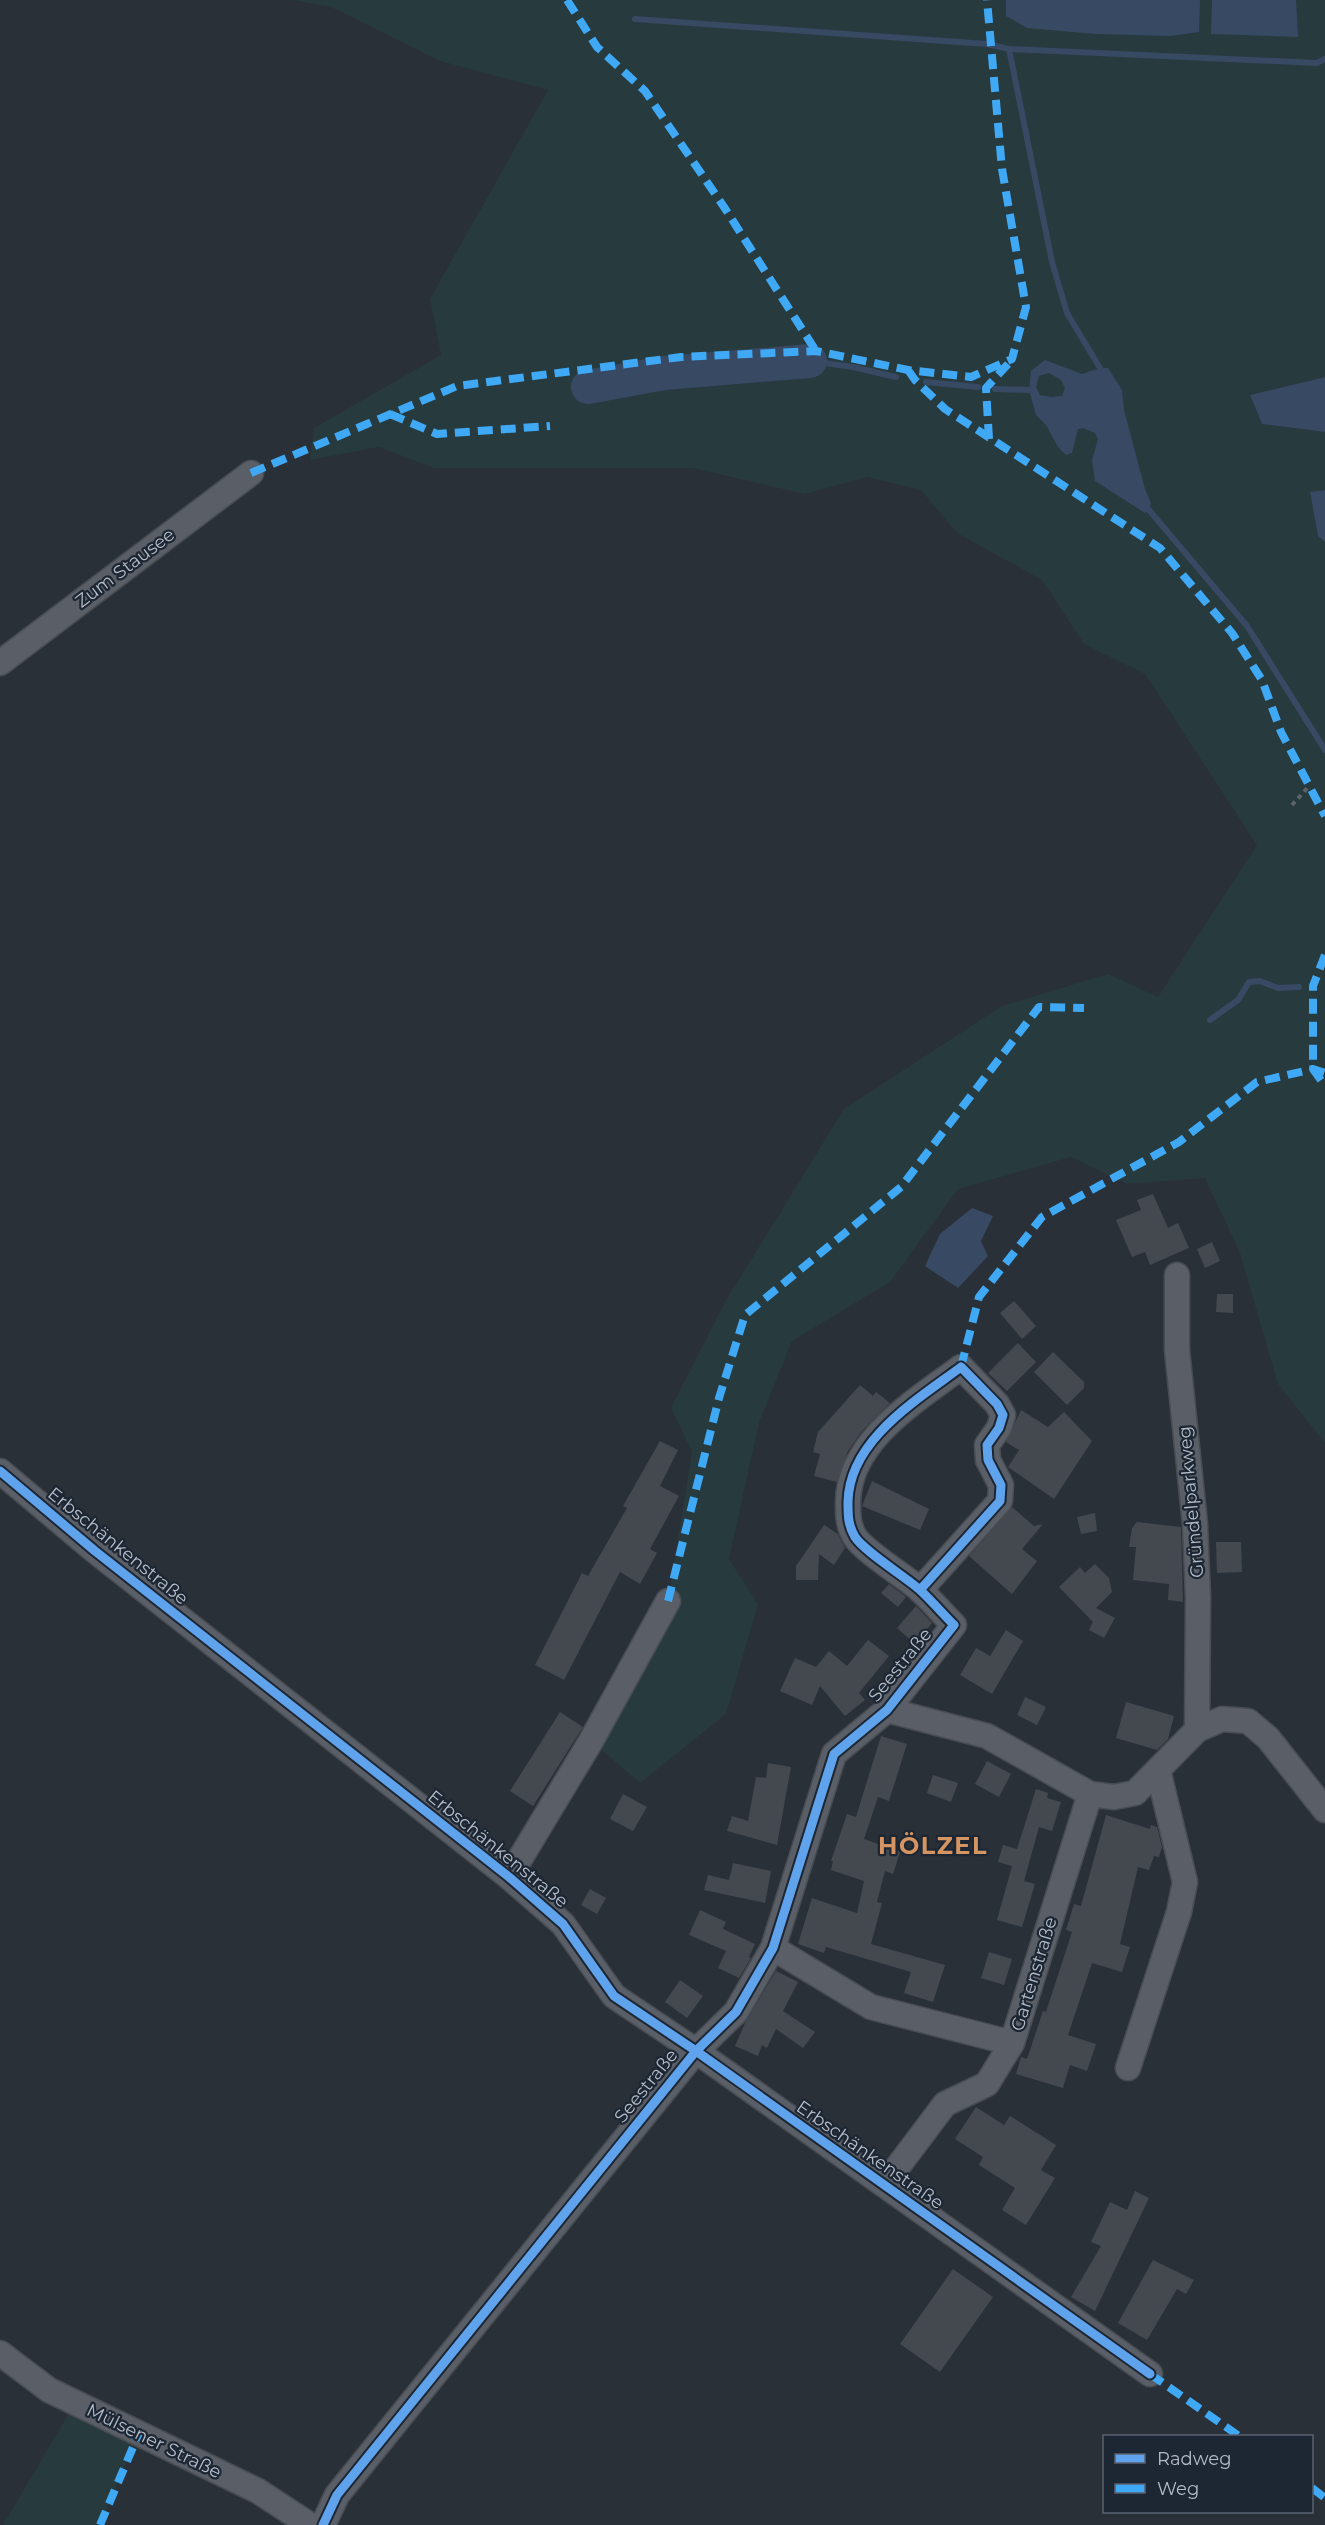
<svg xmlns="http://www.w3.org/2000/svg" width="1325" height="2525" viewBox="0 0 1325 2525" font-family="Montserrat,sans-serif">
<rect width="100%" height="100%" fill="#2a3038"/>
<path fill="#273a3e" d="M293,0h1032v377l-75,18 12,29 63,8v58l-15,3 8,43 7,6v901l-47,-59 -38,-131 -35,-75 -78,6 -56,-27 -113,32 -68,93 -98,59 -33,82 -30,136 29,45 -32,110 -86,69 -49,-42 77,-140 24,-149 -21,-44 54,-106 119,-193 158,-103 106,-32 50,23 99,-152 -112,-171 -61,-30 -42,-64 -85,-47 -36,-43 -54,-13 -62,17 -112,-26h-259l-55,-21 -69,13 4,-32 127,-73 -11,-56 118,-209 -108,-29 -109,-54z
M75,2403l64,30 -39,92h-97z"/>
<path fill="#384963" fill-rule="evenodd" d="M1006,0h194l-1,32 -29,4 -74,-2 -69,-6 -21,-12z
M1212,0h84l2,37 -87,-3z
M1045,360l37,14 18,-6h8l14,22 2,20 21,79 6,14 -2,7 -4,3 -50,-32 -3,-21 6,-21 -3,-6 -12,-5 -5,1 -6,24 -6,2 -8,-8 -12,-22 -10,-10 -7,-25 2,-19zM1049,373l12,7 4,8 -3,8 -11,1 -11,-2 -4,-8 3,-11z
M1325,377v55l-63,-8 -12,-29z
M1325,490v52l-7,-6 -8,-44z
M972,1208l21,8 -12,25 7,15 -30,32 -33,-22 15,-32z"/>
<g fill="none" stroke-linecap="round" stroke-linejoin="round">
<path stroke="#384963" stroke-width="6" d="M635,19l352,25 22,5 308,14 8,-4
M1009,49l43,213 15,51 33,55
M810,361l43,6 43,10
M926,382l52,5
M995,389l34,1
M1149,510l98,116 78,124
M1210,1020l28,-20 11,-18 11,-1 18,7 21,-1"/>
<path stroke="#384963" stroke-width="34" d="M588,387l76,-14 146,-12"/>
</g>
<path fill="#444950" d="M1153,1194l15,34 10,-5 11,25 -39,17 -5,-13 -13,5 -16,-37 25,-10 -4,-10z
M1212,1242l8,19 -15,7 -8,-19z
M1217,1294h16v19l-17,-1z
M1014,1301l22,25 -14,13 -22,-26z
M1018,1343l18,19 -29,29 -19,-18z
M1053,1352l31,30v6l-17,17 -33,-33z
M860,1385l13,11 3,-4 14,11 -28,28 -14,20 -11,31 -23,-6 6,-22 -7,-2 5,-20z
M1021,1410l27,17 16,-15 28,29 -38,58 -46,-32 11,-17 -13,-8z
M660,1441l18,9 -18,36 19,10 -29,53 7,4 -17,31 -20,-12 -56,108 -29,-15 47,-92 6,3 39,-68 -4,-2z
M872,1481l57,28 -9,21 -58,-24z
M1012,1507l22,19 9,-2 -21,25 15,12 -25,33 -43,-38z
M1095,1513l2,18 -16,3 -4,-17z
M1137,1522l44,5 2,75 -15,-2 1,-16 -36,-4 3,-33h-7l3,-19z
M824,1525l14,9 7,14 -11,17 -15,-11 -1,26h-22v-14z
M1216,1542h25l1,30 -25,1z
M1095,1564l14,14 3,14 -16,16 19,10 -11,20 -15,-8 4,-8 -34,-35 21,-20 5,6z
M889,1584l17,13 -8,10 -17,-14z
M916,1606l16,17 -17,21 -18,-16z
M1006,1630l17,11 -31,53 -32,-19 16,-27 14,8z
M868,1640l21,16 -30,37 6,7 -20,16 -25,-30 -8,19 -32,-14 15,-33 21,9 13,-16 18,15z
M1025,1697l21,10 -9,18 -20,-10z
M1126,1702l48,14 -6,23 -11,11 -41,-12z
M560,1712l23,15 -50,79 -23,-15z
M881,1736l26,8 -18,57 -11,-4 -14,42 36,13 -7,22 -8,-3 -8,31 5,1 -11,41 74,21 -12,37 -29,-9 7,-21 -85,-25 -2,6 -26,-9 14,-46 45,15 7,-32 -33,-11 2,-9h-2l16,-47 9,3z
M987,1761l24,13 -12,23 -24,-13z
M768,1763l23,4 -14,78 -50,-14 5,-15 16,5 8,-44 10,1z
M933,1775l25,8 -7,19 -24,-9z
M1036,1789l12,4 -1,5 14,4 -9,29 -13,-4 -15,54 11,3 -13,43 -25,-7 15,-54 -14,-4 5,-17 14,4z
M623,1794l24,13 -14,24 -23,-12z
M1106,1815l44,14 1,-4 6,2 5,20 -3,10 -5,-1 -5,14 -11,-3 -18,77 10,3 -8,25 -30,-9 -24,72 28,9 -9,27 -17,-6 -7,23 -47,-14 5,-17 6,2 16,-48 3,1 26,-80 -6,-2 8,-26 7,2z
M733,1863l38,8 -6,32 -61,-13 4,-15 21,5z
M590,1889l16,9 -9,16 -16,-9z
M700,1910l26,12 -3,7 32,15 -6,13 2,1 -12,20 -21,-10 8,-17 -37,-16z
M989,1952l23,7 -8,26 -23,-7z
M776,1971l22,11 -15,29 32,21 -12,16 -27,-19 -9,19 -5,-3 -4,11 -23,-10 10,-23z
M680,1980l23,16 -16,22 -22,-16z
M976,2107l28,18 6,-9 46,29 -15,25 14,8 -29,47 -24,-15 13,-22 -36,-23 4,-8 -28,-18z
M1135,2191l14,7 -54,113 -24,-14 30,-51 -10,-4 19,-40 17,8z
M1153,2260l41,20 -8,14 -9,-5 -30,51 -29,-17z
M953,2269l40,28 -53,75 -40,-28z"/>
<g fill="none" stroke-linecap="round" stroke-linejoin="round">
<defs>
<path id="minor" d="M0,663l251,-190
M1177,1275v75l18,174 3,73 -1,133
M0,1471l95,80 414,326 54,47 51,72 82,55 454,323
M887,1710l100,26 103,58 24,3 21,-4 62,-63 25,-11 26,2 20,17 57,72
M509,1877l82,-136 77,-140
M773,1948l98,59 141,36 78,-249
M1128,2068l51,-156 6,-30 -27,-112
M884,2185l61,-81 42,-20 25,-41
M0,2353l49,37 209,101 52,34
M323,2525l14,-30 359,-444 40,-39 37,-64 61,-194 53,-44 67,-85c-12,-12 -23,-25 -35,-36 -15,-13 -55,-38 -64,-52 -7,-12 -7,-21 -7,-35 1,-62 69,-102 113,-135l36,37 6,11 -4,13 -12,17 1,15 13,25 -1,16 -80,89"/>
</defs>
<use href="#minor" stroke="#484c53" stroke-width="27"/>
<path stroke="#5d636a" stroke-width="4" stroke-dasharray="4.5 4.5" stroke-linecap="butt" d="M1292,805l18,-20"/>
<use href="#minor" stroke="#5a5e66" stroke-width="24"/>
<path stroke="#3fa9f5" stroke-width="8" stroke-dasharray="15 8" stroke-linecap="butt" d="M567,0l30,47 48,44 79,116 92,144
M908,370l7,10 30,29 215,139 72,85 30,47 19,52 44,84
M390,414l47,20 113,-8
M989,439l-3,-51 22,-24
M251,473l206,-87 224,-29 135,-6 92,19 63,7 41,-18 14,-52 -24,-138 -15,-169
M1325,955l-12,31v83l12,17
M961,1367l18,-70 63,-80 137,-75 78,-60 56,-13 12,4
M668,1601l51,-203 26,-83 156,-128 138,-180 45,1
M1150,2374l89,62
M1312,2488l13,10
M100,2525l39,-92"/>
<defs>
<path id="cycleway" d="M0,1471l95,80 414,326 54,47 51,72 82,55 454,323
M323,2525l14,-30 359,-444 40,-39 37,-64 61,-194 53,-44 67,-85c-12,-12 -23,-25 -35,-36 -15,-13 -55,-38 -64,-52 -7,-12 -7,-21 -7,-35 1,-62 69,-102 113,-135l36,37 6,11 -4,13 -12,17 1,15 13,25 -1,16 -80,89"/>
</defs>
<use href="#cycleway" stroke="#1d2633" stroke-width="13"/>
<use href="#cycleway" stroke="#60a3ed" stroke-width="9"/>
</g>
<g text-anchor="middle" dominant-baseline="central" stroke-width="4.5" stroke-linejoin="round" paint-order="stroke">
<g font-size="18" fill="#b4bcc9" stroke="#1d2633">
<text transform="translate(125 568) rotate(-37)">Zum Stausee</text>
<text transform="translate(1191 1502) rotate(-95)">Gründelparkweg</text>
<text transform="translate(118 1546) rotate(39)">Erbschänkenstraße</text>
<text transform="translate(900 1665) rotate(-51)">Seestraße</text>
<text transform="translate(498 1849) rotate(39)">Erbschänkenstraße</text>
<text transform="translate(1034 1974) rotate(-73)">Gartenstraße</text>
<text transform="translate(646 2086) rotate(-51)">Seestraße</text>
<text transform="translate(870 2155) rotate(35)">Erbschänkenstraße</text>
<text transform="translate(154 2441) rotate(26)">Mülsener Straße</text>
</g>
<g font-size="24" font-weight="bold" letter-spacing="1.5" fill="#d59563" stroke="#1d2633">
<text x="933" y="1845">HÖLZEL</text>
</g>
</g>
<rect x="1103" y="2435" width="210" height="78" fill="#1d2633" stroke="#59626f" stroke-width="1.5"/>
<rect x="1115" y="2454" width="30" height="9" fill="#60a3ed" stroke="#59626f" stroke-width="1.5"/>
<text x="1157" y="2465" font-size="18" fill="#b4bcc9">Radweg</text>
<rect x="1115" y="2484" width="30" height="9" fill="#3fa9f5" stroke="#59626f" stroke-width="1.5"/>
<text x="1157" y="2495" font-size="18" fill="#b4bcc9">Weg</text>
</svg>
